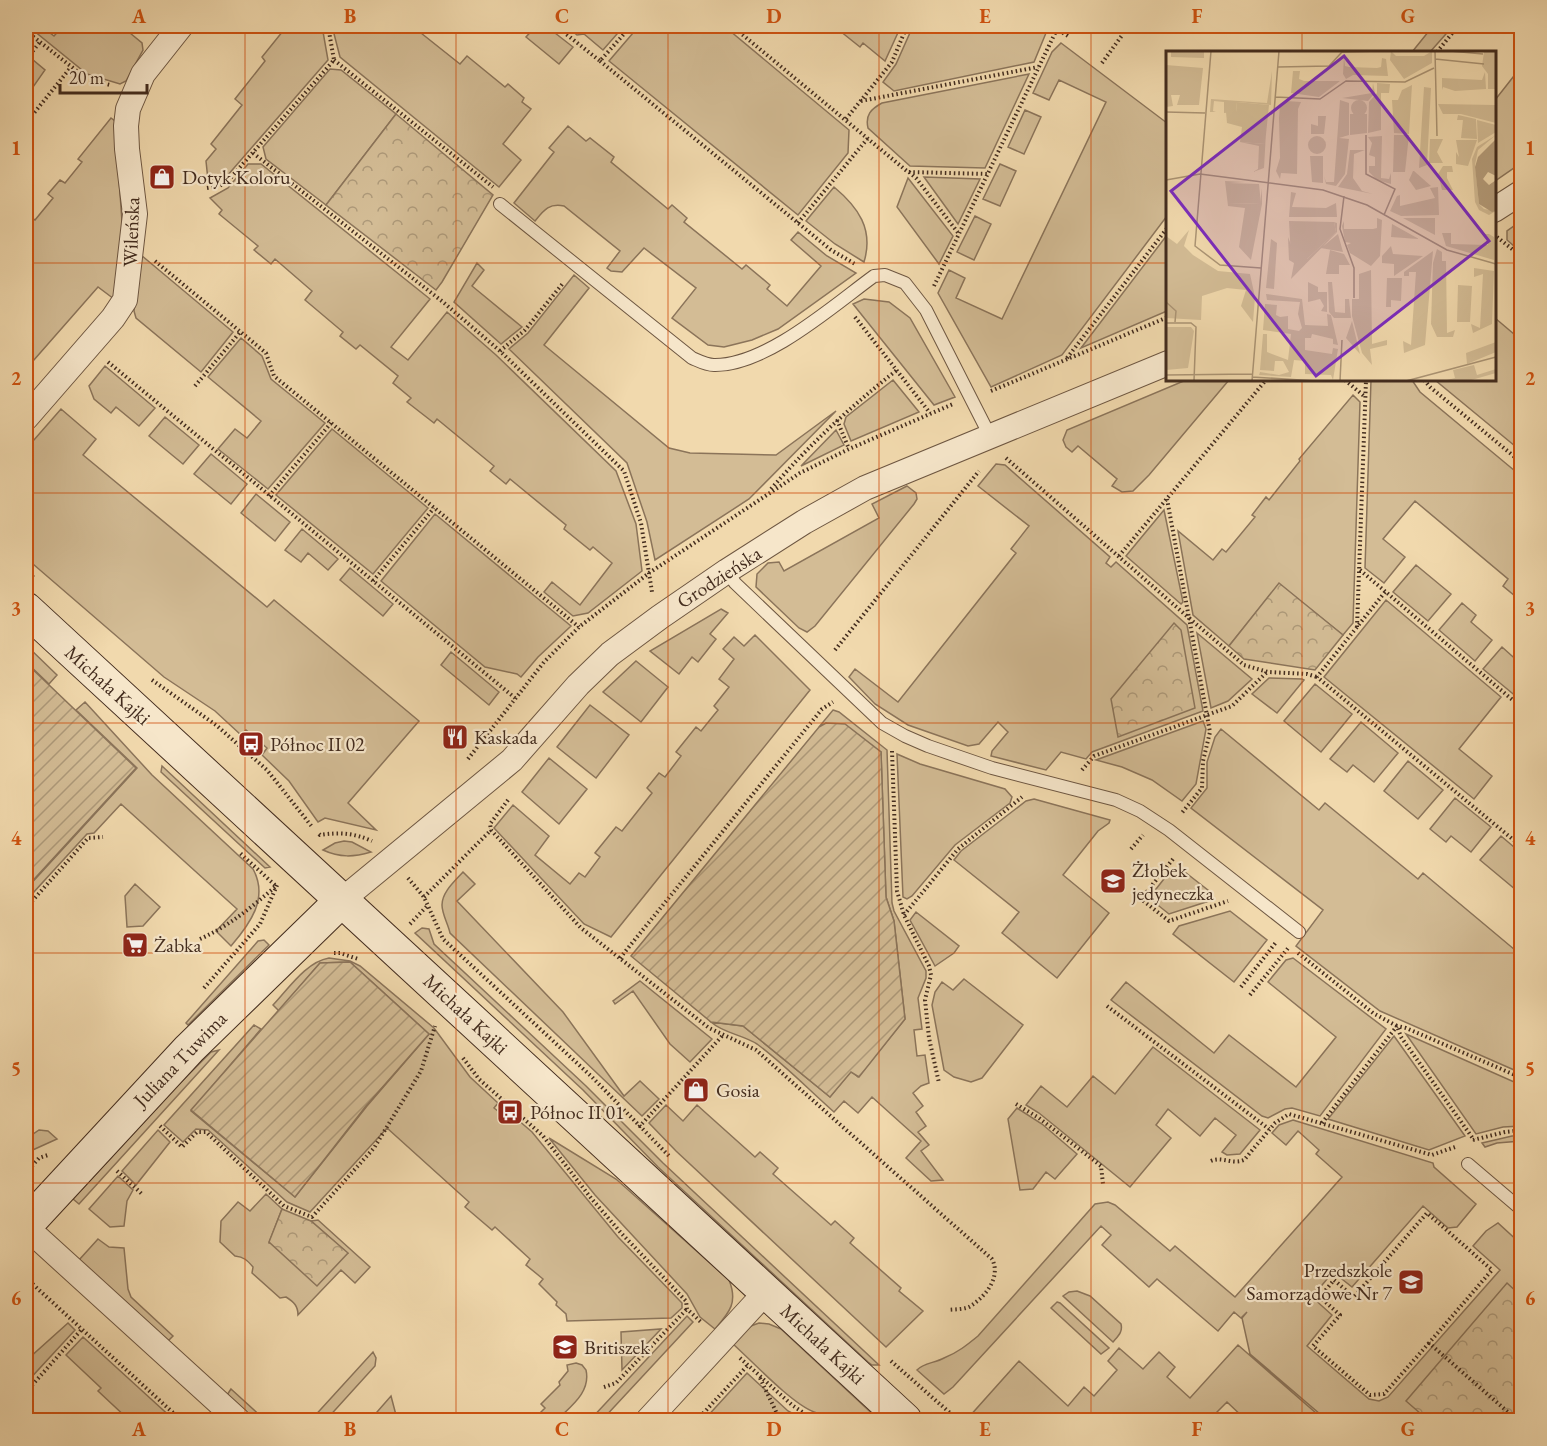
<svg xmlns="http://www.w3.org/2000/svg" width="1547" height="1446" viewBox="0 0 1547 1446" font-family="'EB Garamond',serif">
<defs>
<pattern id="park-crowns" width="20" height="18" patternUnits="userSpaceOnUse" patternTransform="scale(1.5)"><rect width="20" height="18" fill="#d3bc95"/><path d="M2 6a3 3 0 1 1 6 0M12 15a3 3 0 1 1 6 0" fill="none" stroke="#ad9979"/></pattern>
<pattern id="garden-furrows" width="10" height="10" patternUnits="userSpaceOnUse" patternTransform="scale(1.5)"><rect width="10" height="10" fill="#d3bc95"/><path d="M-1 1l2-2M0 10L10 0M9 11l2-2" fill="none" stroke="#ad9979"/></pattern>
</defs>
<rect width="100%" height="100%" fill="#f1d9ad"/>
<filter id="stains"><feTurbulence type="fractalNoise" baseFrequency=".00333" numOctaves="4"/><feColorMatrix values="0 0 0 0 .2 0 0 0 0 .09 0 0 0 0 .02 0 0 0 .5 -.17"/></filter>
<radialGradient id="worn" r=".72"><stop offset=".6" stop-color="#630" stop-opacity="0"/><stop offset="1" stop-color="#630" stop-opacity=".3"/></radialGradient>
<path fill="#d3bc95" stroke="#8b745a" stroke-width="1.5" d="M28,26h13l13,10 9,-10h73l-6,7 12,10 1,7 -17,31 -6,3 -33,-10z
M287,26h35l6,34 -101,116 -19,4 -2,-19 10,-12 -5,-5 31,-39 -7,-6 30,-38 -3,-4z
M332,26h89l4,3 -4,4 39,31 7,-8 38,31 3,-3 16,14 -2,4 9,7 -28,35 18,16 -22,27 -159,-130z
M536,26h10l27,21 -14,17 -33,-27z
M566,26h58l-21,24 -19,-16 -7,1z
M639,26h85l125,104 -1,23 -50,62 -189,-154z
M836,26h65l-16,35 -22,-18 -3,4 -25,-20z
M913,26h71l62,7 -12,29 -140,29 -11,-9 13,-18z
M1433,26h20l-23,26h-18z
M1061,43l106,80v93l-105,139 -71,32 -53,-94 11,-23 16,8 -9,20 46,21 104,-217 -47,-22 -10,20 -16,-7 19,-41z
M26,54l19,16 -14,20 -5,-4z
M1521,67v96l-26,18v-81z
M330,69l11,1 55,44 -70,91 -60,-46 -3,-12z
M1029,74l-44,94 -75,-2 -42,-38c-3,-13 3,-19 14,-25z
M1025,110l16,7 -17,37 -16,-7z
M111,118l4,3 8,115 -9,63 -16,-12 -72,82v-147l4,-5 5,3 18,-22 -5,-4 12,-14 5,3 17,-21 -4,-3z
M568,126l18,15 4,-3 24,19 -3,5 57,47 4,-4 15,13 -3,4 58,47 4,-4 24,20 -3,4 20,17 34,-40 -30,-26 7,-8 29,24 29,17 -78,56 -26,11 -28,7 -16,-2 -36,-27 24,-30 -52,-40 -22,24 -11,-1 -4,-3 13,-17 -56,-45c-15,-3 -20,4 -29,15l-21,-18 40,-51 -5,-4z
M248,164h13l169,135 -39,48 17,13 39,-48 49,43 120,116 20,53 6,47 -54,42 -15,3 -29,-24 8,-10 28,23 32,-42 -19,-16 -3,3 -26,-21 2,-4 -56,-46 -4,5 -16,-13 4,-5 -57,-47 -3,4 -27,-21 4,-4 -18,-15 5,-7 -38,-31 -4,4 -16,-13 3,-4 -38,-32 7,-9 -37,-32 -4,5 -17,-14 4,-4 -39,-32 3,-4 -12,-12 18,-10z
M1000,164l16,7 -16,35 -17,-7z
M924,177l56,2 -22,45z
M908,178l45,58 -14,28 -42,-57z
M834,187c24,20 40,42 30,75l-29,-18 -29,-23z
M975,216l16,8 -17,36 -17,-8z
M1521,221v31l-14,-12v-9z
M1167,235v76l-86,37z
M141,255l92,77 -32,40 -65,-54 -2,-7z
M477,263l7,7 -12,16 50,41 -21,17 -47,-42z
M574,275l15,13 -45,57 125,103 21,5 86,2 60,-44 -87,88 -94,61 -8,-38 -20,-59 -118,-114 19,-16z
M864,299l25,3 21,16 45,79 -21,8 -81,-101z
M1495,318l26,22v111l-86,-71h59z
M241,338l21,18 9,23 54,44 -57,66 -50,-40 17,-20 12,9 14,-17 -53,-44z
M105,366l50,42 -16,18 -23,-19 -5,6 -17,-14 -5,-13z
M893,380l26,32 -68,29 -7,-17 2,-7z
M1186,380h43l-80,95 -16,16 -11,1 -10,-6 5,-7 -39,-33 -6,6 -6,-5 -3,-7 4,-10z
M1371,380h41l8,12 101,84v125l-18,-15 5,-7 -93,-78 -32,38 22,18 -21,26 -19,-15z
M1353,395l7,7 -7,221 -10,12 -64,-51 -50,62 -36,-31 -15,-84 35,29 9,-11 4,3 29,-35 -3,-2 14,-18 3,3 31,-39 -1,-2z
M61,409l35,30 -13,16 184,152 7,-7 145,121 -71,82 28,27 -51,-12 -7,4 -29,-41 -27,-26 5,-7 -21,-18 -5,5 -26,-24 -51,-34 -138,-119v-109z
M165,417l34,28 -16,19 -34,-28z
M332,429l96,79 -55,66 -97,-79z
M836,430l8,15 -43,21z
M211,454l36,30 -16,20 -37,-30z
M996,464l9,1 105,92 -4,6 5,4 5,-5 71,63 16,86 -111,41 -6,7 -25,-7 -15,18 -55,-14 1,-5 16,-19 -10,-10 -19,22 -11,2 -60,-21 -33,-21 -26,-27 6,-8 43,33 118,-149 -5,-4 18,-23 -51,-40z
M907,486l9,7 1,6 -3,5 -99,122 -8,6 -8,-4 -43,-41 1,-13 11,-11 11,-1 5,9 95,-53 -7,-14z
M256,494l34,28 -15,19 -34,-28z
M1164,510l19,92 -2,2 -55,-48z
M435,514l136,112 -33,31 -17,20 -4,-3 -32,-7 -104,-86z
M302,529l36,30 -10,11 -20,-17 -7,9 -16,-12z
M1416,565l35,29 -23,27 -35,-29z
M350,568l43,36 -10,12 -43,-36z
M1386,600l115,97 -42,52 33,27 -18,23 -150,-122z
M1462,603l14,12 -5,7 21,18 -17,21 -36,-31z
M721,609l7,4 -18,21 6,5 -18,23 -6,-5 -13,17 -29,-23z
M1197,633l55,46 -24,22 -17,7z
M755,635l55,55 -199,247 -27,-13 -90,-96 19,-23 36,31 -14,19 35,29 9,-11 6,4 15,-20 -5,-4 21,-26 6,4 30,-38 -5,-5 12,-15 6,4 16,-21 -5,-4 20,-25 5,4 17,-21 -4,-4 15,-19 -10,-8 15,-20 -11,-10 11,-12 10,9z
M26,645l31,30 -8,9 -23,-22z
M1502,647l19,17v30l-3,4 -35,-29z
M451,652l48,40 -10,13 -48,-40z
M636,661l32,26 -27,35 -38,-30z
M1269,678l33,1 2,1 -27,33 -25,-19z
M1315,684l37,30 -31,38 -37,-31z
M85,702l67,73 101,94c16,29 -3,55 -22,77l-15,-15 21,-22 -116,-105 -27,29 -7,1 -55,60 -5,-6 110,-120 -61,-58z
M590,705l39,30 -33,43 -39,-31z
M833,710l6,2 48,38 5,153 2,8 32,60v7l-8,20 4,31 -8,1 3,26 8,-1 4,28 -8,3 -8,7 10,13 -7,6 10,14 -8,6 11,13 -8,6 22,29 -12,1 -25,-23 15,-17 -49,-44 -14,16 -14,-12 -10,11c-25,-22 -50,-48 -77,-68 -14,-9 -34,-11 -46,-22l32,4 87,71 21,-26 7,6 47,-58 -11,-98 -8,-24 -5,-145 -55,-29 -7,4z
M1203,721l3,8 -10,55 -14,17 -30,-21 -30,-13 -26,-7z
M1361,722l37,31 -24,29 -21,-17 -6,7 -17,-13z
M1221,729l98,81 6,-7 93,76 5,-6 98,82v118l-141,-62 -84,-65 27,-36 -132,-102 16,-20v-26l8,-25z
M897,754l23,10 85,25 7,8 -2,6 -55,42 -43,51 -5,3 -4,-2z
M549,758l38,31 -28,35 -37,-32z
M1408,761l35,29 -25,29 -34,-28z
M162,766l108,101 -5,1 -104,-96z
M1455,798l36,29 -20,25 -20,-16 -5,6 -16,-13z
M1034,799l76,21 -1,3 -11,8 -35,44 46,38 -52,65 -55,-45 17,-21 -65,-52 7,-9 65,-50z
M1501,836l20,17v31l-5,6 -36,-30z
M344,841l8,1 19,10c-17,5 -31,6 -48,-2l12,-7z
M1181,869l32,25 -1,3 -3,4 -40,13 -20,-16 22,-28z
M463,872l12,12 -18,17 106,111 61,84 16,-15 19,18 -17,17 -192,-183c-2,-9 -8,-19 -8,-28 0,-13 13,-24 21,-33z
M135,884l25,23 -17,19 -16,1 -2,-31z
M1230,911l37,29 -33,42 -61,-48 6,-8z
M916,912l43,34 -5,7 -19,13 -25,-46z
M422,928l7,1 5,15 152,142 77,77 216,202h-7l-4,-3 -210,-195 -75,-77 -168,-157z
M264,940l5,5 -81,80 -2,-2 72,-82z
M329,958l21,3 10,5 74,62 36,49 28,26 -4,5 20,16 4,-4 14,12 86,105 64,66v5l-11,10 -104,3 -1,-7 -10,-9 1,-3 -18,-18 4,-5 -17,-14 4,-6 -35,-32 -3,3 -27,-23 4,-5 -82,-74 -77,84 -23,-10 -79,-72 -12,-1 -13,13 -19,-17 90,-100 7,4 -70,82 104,86 72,-91 62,-72 -79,-72 -30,1 -41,48 -6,-6c16,-17 33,-43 56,-47z
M1293,958l93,71 -66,87 -28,-8 -7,1 -17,9 -6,-2 -151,-116 15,-18 88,71 15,-18 67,52 40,-50 -68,-55 18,-22z
M964,979l59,46 -41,53 -11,4 -17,-5 -10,-7 -12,-65 3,-13 7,-10 11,8z
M640,981l72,58 -22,23 -20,-18 -37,-53 -18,13 -2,-3z
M1406,1034l115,51v41l-18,1 -27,7z
M1394,1036l71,100 -36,14 -101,-31z
M1153,1047l107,83 -20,24 -13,1 -5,-3 14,-17 -21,-17 -15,18 -32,-27 -12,16 15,13 -41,49 -91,-74 -13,-8 15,-19 26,21 26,-31 22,18z
M219,1050l-140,154 -6,-5 101,-110 37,-37z
M666,1105l17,16 14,-16 58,52 5,-5 18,16 -5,6 58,51 4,-4 19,17 -4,5 51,45 -2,3 24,20 -37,36 -210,-196 -27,-28z
M1017,1108l25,16 35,30 -22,25 -9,-7 -13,17 -13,1 -12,-71z
M1293,1120l140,43 1,4 42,37 -19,23 -9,1 -25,-22 -71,81 -19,-15 -21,25 20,18 -25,31 62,53 10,2 9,-4 112,-127 -27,-24 13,-15 12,-8 23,21v23l-3,4 4,3 -1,146h-194l-77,-66 -8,-36 5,-6 -6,6 -7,-6 -16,19 -61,-52 -8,8 -47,-42 9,-10 -10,-9 -148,161 -9,7 -27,-24c6,-7 18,-7 27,-12 13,-5 23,-13 34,-22l117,-132 13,-2 7,3 55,46 5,-5 60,51 107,-120 -26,-23 3,-4 -21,-19 -12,14 -14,-12 7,-8z
M39,1130l9,1 9,8 -31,14v-14z
M158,1130l12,12 -34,43 -14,-14z
M1512,1136h9v5l-24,2 -12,4 -3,-4z
M549,1138l67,41 113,101c9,22 1,32 -14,49l-15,-12 -13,-23 -92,-99z
M118,1176l15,14 -6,11 -3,25 -14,1 -21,-18z
M266,1194l16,15 -13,34 78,10 -36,-32 7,-1 52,47 -15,16 -14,-13 -43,45c0,-9 -4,-13 -12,-18l-6,1 -28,-25 1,-6c-6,-7 -9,-10 -18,-11l-15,-14 1,-21 17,-19 12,9z
M98,1239l11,8 15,1 4,41 3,8 42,39 -5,5 -89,-81z
M1077,1291l13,5 31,28c2,8 -3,12 -8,18l-50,-46 6,-4z
M1057,1302l3,1 49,45 -8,6 -50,-46z
M687,1316l6,6 -91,98h-12z
M68,1323l7,7 -49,53v-16l2,-8z
M759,1323l10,1 12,5 98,91c-21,0 -45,0 -65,-8 -23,-9 -61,-50 -81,-68l15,-17z
M661,1329l-39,41 -1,-38z
M83,1337l91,83h-45l-31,-29 3,-3 -35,-33z
M1238,1345l86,75h-78l-19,-18 -18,18h-236l-4,-3 50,-56 49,45 16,-19 10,9 23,-26 -9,-9 11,-13 24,21 16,-17 16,15 -8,10 23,21z
M373,1352l3,6 -1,8 -49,54h-15z
M576,1363l6,2 4,5c5,22 -15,36 -29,50h-24l12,-12 -4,-4 19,-19 -1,-3 9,-11 -1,-6z
M747,1373l41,38 17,9h-101z
M231,1389l34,31h-11l-27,-25z
M391,1396l5,19 -18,5h-8z"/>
<path fill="url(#park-crowns)" stroke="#8b745a" stroke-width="1.5" d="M396,114l97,81 -51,87 -6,8 -110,-85z
M1279,583l64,52 -28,35 -71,-11 -15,-13z
M1174,623l7,7 14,78 -77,29 -7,-38z
M282,1209l29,12 37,32 -31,33 -48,-44z
M1507,1283l14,13v124h-93l-22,-19z"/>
<path fill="url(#garden-furrows)" stroke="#8b745a" stroke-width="1.5" d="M26,663l110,105 -110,120z
M826,723l19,1 36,28 5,145 8,24 11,98 -46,58 -8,-5 -21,25 -87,-71 -32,-4 -80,-66 188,-229z
M350,962l79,72 -63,72 -71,91 -104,-87 129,-147z"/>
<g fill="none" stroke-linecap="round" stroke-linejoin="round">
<defs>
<path id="lane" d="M500,204l192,154c7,3 14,7 22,7 52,1 120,-60 160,-89l11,-1 20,8 21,27 64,126
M727,571l8,12 147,140 23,13 23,10 64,22 124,32 24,11 29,19 130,102
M1468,1164l54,46"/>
<path id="street" d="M1494,210l28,-18
M26,418l87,-100 12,-18 10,-86 -8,-65 -1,-23 2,-17 15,-35 38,-48
M342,900l170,-140 66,-75 32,-31 50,-37 67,-46 77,-49 61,-34 303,-125
M26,1227l212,193
M648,1420l118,-128"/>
<path id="secondary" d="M26,609l879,811
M26,1225l163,-176 153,-149"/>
</defs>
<use href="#lane" stroke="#6e5742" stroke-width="14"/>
<use href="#street" stroke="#6e5742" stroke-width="26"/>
<use href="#secondary" stroke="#432c1e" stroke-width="35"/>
<path stroke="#432c1e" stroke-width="4" stroke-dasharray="1.5 3" stroke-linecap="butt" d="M556,26l44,35 31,-35
M732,26l176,146 80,2
M1037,26l20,3 11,7
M26,31l61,48 23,6
M26,47l6,5 8,-10
M1437,52l21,-26
M334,60l159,127
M600,61l231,189 24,14
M1102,63l21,-29
M861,101l177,-34
M846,119l46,-57 15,-36
M26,123l45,-56
M253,153l190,149 57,49 124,120 17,52 11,69
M909,172l7,6 43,56
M207,188l12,-2 8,-4 107,-122 -6,-34
M798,223l70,-85
M1497,237l25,20
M155,261l111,92 8,23 305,251
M934,286l123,-257
M855,317l75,96
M500,351l25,-21 39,-48
M1067,358l101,-131
M108,362l407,336
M1345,380l19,16
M1424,380l6,7 92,76
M195,386l46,-55
M991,391l177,-74
M837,420l12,29
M1006,458l183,160 21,114 -7,29 -1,27 -21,26
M771,489c39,-45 79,-82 126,-119
M269,496l62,-73
M1167,499l22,119 55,47 24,7 39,2 10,3
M1119,556l147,-176
M26,570l9,9
M1360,570l162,138
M373,581l61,-73
M1385,592l-68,85 205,170
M1357,627l9,-247
M835,650l144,-179
M152,680l64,45 51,45 46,58
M892,751l5,140 7,24 25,51 2,9 -6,25 4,38 10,45
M468,759l76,-97 35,-35 70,-54 151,-100 49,-24 104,-45
M1082,770l12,-14 138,-50 35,-34
M508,800l-18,24 1,6 90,98 128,100 47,22 236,209c9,17 -5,36 -20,46 -6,5 -17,4 -24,5
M319,834l1,1c19,-3 34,-2 52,6
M1131,849l12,-14
M1173,859l-32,40 28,22 59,-20
M408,878l16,19 19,42 149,138 78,80
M424,897l67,-67
M26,908l62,-70 15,-1
M904,915l54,-66 64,-52
M410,924l18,-19
M200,939c29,-13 52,-32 76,-53l-36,-33
M334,953h6l18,6
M1298,953l75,60 24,13 4,11 73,103
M620,958l202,-249 11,-7
M1241,987l36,-46
M204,988l56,-64 18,-41
M1250,995l39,-48
M1107,1006l162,123
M463,1058l16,21 64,57 48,62 31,36 64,67 1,8 15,14
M1016,1104l23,14 62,48 2,18
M1322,1123l75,-97 9,2 116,50
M160,1126l22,21 15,-15h9l78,74 28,11 62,-69 47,-77 14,-45
M639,1127l84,-92
M1473,1140l32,-8 17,-2
M1211,1161c11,-5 21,4 33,-1l31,-37 14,-9 143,41 23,-8
M117,1171l26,24
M26,1173l13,-15 9,-3
M26,1278l155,142
M1429,1343l-45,51 -14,1 -57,-49 27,-31 -20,-18 14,-17 20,17 73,-84 65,57 -63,73 88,77
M740,1358l52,47 16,11 21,4
M891,1361l67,59
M760,1378l20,42
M604,1387l12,-4 71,-74
M26,1392l56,-63
M697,1420l51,-55
M785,1420l23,-4"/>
<use href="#lane" stroke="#f6e6ca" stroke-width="12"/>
<use href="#street" stroke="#f6e6ca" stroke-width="24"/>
<use href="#secondary" stroke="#f6e6ca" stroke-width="33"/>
</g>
<path fill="none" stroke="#cf520f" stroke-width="1.5" stroke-opacity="0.55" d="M245,26v1394M456,26v1394M668,26v1394M879,26v1394M1091,26v1394M1302,26v26M26,263h1142M1494,263h28M1302,380v1040M26,493h1496M26,723h1496M26,953h1496M26,1183h1496"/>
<defs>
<symbol id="shop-square" viewBox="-11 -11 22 22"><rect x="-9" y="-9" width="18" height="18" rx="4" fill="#8f2418" stroke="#f6e6ca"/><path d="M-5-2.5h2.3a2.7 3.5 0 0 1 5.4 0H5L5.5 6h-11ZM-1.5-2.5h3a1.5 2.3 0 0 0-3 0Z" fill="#fff"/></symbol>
<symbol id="restaurant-square" viewBox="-11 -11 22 22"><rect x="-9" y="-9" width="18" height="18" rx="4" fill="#8f2418" stroke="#f6e6ca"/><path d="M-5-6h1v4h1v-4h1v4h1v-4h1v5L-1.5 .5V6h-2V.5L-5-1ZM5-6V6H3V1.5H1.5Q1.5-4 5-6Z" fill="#fff"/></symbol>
<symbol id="bus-square" viewBox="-11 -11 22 22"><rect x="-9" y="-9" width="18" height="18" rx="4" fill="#8f2418" stroke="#f6e6ca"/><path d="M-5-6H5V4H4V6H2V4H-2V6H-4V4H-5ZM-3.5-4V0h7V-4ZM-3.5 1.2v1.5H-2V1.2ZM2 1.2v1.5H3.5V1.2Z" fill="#fff"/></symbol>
<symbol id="school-square" viewBox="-11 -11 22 22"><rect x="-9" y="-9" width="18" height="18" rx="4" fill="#8f2418" stroke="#f6e6ca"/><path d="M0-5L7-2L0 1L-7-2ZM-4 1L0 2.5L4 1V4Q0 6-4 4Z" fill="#fff"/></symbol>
<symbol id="supermarket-square" viewBox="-11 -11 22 22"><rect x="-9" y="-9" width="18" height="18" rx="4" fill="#8f2418" stroke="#f6e6ca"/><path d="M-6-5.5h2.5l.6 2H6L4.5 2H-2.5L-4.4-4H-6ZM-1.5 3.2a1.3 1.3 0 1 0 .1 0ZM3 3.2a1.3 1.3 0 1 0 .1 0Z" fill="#fff"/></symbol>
</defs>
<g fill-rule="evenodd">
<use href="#shop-square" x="147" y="162" width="30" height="30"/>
<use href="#restaurant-square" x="440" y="722" width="30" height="30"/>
<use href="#bus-square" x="236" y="729" width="30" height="30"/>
<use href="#school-square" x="1098" y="866" width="30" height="30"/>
<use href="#supermarket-square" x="120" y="930" width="30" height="30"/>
<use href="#shop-square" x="681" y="1075" width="30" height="30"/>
<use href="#bus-square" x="495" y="1097" width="30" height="30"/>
<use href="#school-square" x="1396" y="1267" width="30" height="30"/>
<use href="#school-square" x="550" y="1332" width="30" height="30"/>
</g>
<g text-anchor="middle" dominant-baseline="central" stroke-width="4.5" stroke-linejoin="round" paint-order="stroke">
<g font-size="20" fill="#432c1e" stroke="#f6e6ca" text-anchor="start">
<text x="182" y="177">Dotyk Koloru</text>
<text x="474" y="737">Kaskada</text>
<text x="270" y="744">Północ II 02</text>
<text x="1132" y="870">Żłobek<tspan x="1132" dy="23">jedyneczka</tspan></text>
<text x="154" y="945">Żabka</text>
<text x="716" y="1090">Gosia</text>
<text x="530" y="1112">Północ II 01</text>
<text x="1392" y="1270" text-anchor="end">Przedszkole<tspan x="1392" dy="23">Samorządowe Nr 7</tspan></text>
<text x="584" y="1347">Britiszek</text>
</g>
<g font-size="20" fill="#432c1e" stroke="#f6e6ca">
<text transform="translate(131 232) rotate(-88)">Wileńska</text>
<text transform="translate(719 577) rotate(-33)">Grodzieńska</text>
<text transform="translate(108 685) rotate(42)">Michała Kajki</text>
<text transform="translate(466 1014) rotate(43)">Michała Kajki</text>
<text transform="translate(180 1059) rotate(-46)">Juliana Tuwima</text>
<text transform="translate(823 1344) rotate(43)">Michała Kajki</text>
</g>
</g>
<g transform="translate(1166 51)">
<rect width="330" height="330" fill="#f1d9ad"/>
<path d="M5,0h33v7l-33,-1zM225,0l5,5h28l8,-5v12l-28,16 -14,-19zM288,0h42v38h-8v-15l-6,-8 2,-14zM178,6l1,9 4,1 28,1 4,-1 1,-9 4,1 2,17 -35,-1 -7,4 -3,-5zM0,14l37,3 -4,37h-22l3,-10h-9l2,11 -7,1zM106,20l-1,34 -34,-3 -1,10 -12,1v-11l-10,-1 -1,10 3,1h-6l1,-13 56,4zM127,20h7l-1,8 5,2h36l-21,16 -28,-4zM319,21l1,17 -31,2 -12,-4 -1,3v-12l40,2zM207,32l2,10 -7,8 -26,-3 30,-5zM211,32l13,1 -1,9h-8v37l-13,3 1,-31 8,-9zM246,34l-3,49 -15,-1 -2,-33h6l4,-10zM258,36l7,1 -4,77 -8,3zM185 57a8 8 0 1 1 16 0a8 8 0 1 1-16 0ZM174,49l9,3v32l-10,3 10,1 -4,35 -9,12 -10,-2 -2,-8 2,6h8zM120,50l15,1 -3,7 -1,65 -16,-1 -1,6 -4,-8 4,-13 -1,-40 1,-14zM272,53l57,1 1,18 -35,-9h-18zM292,64l18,4 1,20 -16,-1 2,-18h-6zM152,65h8l-2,18h-13v-10l7,2zM311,69l19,5v7l-18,11zM100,81l-2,36 -11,4 5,-3 1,-23 -19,-4 25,2zM228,84h15l-4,37h-12zM330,84l-18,15 -3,15 4,39 5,5 12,2 -7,4 -10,-5 -4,-8 -3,-43 5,-12zM216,85l-1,42 8,1 2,-6v11l-14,-4 -8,-8v-6h6v-9l-6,-2 3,-12 -4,-6zM142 94a9 9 0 1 1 18 0a9 9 0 1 1-18 0ZM264,88h13l-6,13 6,11h-14zM290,89h21l-9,26 -12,-2v-12l3,5zM184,99h15l-11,4 -1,24 9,13 11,3 -35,-7 9,-13zM144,105h13v27l-11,-1zM286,115l1,6h-6v6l6,12h-11l-4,-16 5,-8zM247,120h1l17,15 -15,4 -7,-10zM59,130l20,1 -16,1v20l31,1 2,-16 -12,-5 12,5v16l-11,56 -12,-13 6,-39 -17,-2zM272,136l1,28 -38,1 -11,-5 7,-15 3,-1v11l35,-8 -5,-10zM125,141l5,1 -4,14 34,1 10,-5 1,14h-48zM211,167l5,2 -2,36 -9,10 -21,-13 -3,-8 4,-2 -6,-1 -3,-16 2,-5v8h29l4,-1zM237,167h32v17zM168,171l3,1v9l-46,47 3,-16 -5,-3 -1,-23 8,21 11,1 29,-27zM226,173l27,15 -28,-2zM23,179l-5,16 9,9 25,16 32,3 5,23 -2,25 -12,-16 5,-16 -19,-2 -25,8 -1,24 -35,-2v-82l11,8zM276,182h9v11l37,1 -3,-11h4l5,3v23l-48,-14zM172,183l5,18 -22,-4zM105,188l6,4 -3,46 -8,-1zM225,195l2,8 30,2 -29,20v-12l-12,-1v-7zM271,198l5,3v9h4l1,72 8,-3 -2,7h-16l-6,-13 2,-61zM164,199l14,4 6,11h-11v9h-13zM267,200l-8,94 -21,8 -1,-12 8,4 5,-73h-7v4h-5v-4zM308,217l20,3 -2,53 -19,9 -2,-9 9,4 3,-54 -9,3zM205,219l1,74 15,-4v5l-17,4 2,16 -10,-12 -10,-37v-17h7v-25zM221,227h15l-1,23 -10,-1v7h-5zM142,231l10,5v5h9v20l-6,-1 3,-5 -4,-7 -12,3zM162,231h4l3,30 10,1v-14h4l2,19h-17l-5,-6zM292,234l14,1 -2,36h-13zM100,243l36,5 3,26 23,1 -1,-12 4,1 7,30 -5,-1v-5l-21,-5 -1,4h-6v12l27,4 1,-6 5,1 -5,31 -2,-5 -26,-1v-13l-11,-1 -3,17 -32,-2 1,-3 19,3 10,-3 -6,-11h-8l-1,10 -14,-1 3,-36h4v18l21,8 3,-26 -28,-4 2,-26 12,1 -1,10 4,2 8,-1v13l11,2 3,-3 -4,-14 2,-12 -33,-2zM186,270l8,33 6,7 -20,-23zM330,291v10l-29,12 -1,-11zM308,314l3,10 19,-6v4l-28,8h-25l12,-3 -2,-8z" fill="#d3bc95"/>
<path d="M184,63h17v19l-17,2zM142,304l23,1v17l-24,-1z" fill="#d3bc95"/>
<path d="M71,51l32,3 -4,39 -25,-2 2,-15 -15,-4 -1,-11h10zM63,132l30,1 2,20 -32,-1zM123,170l45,1 2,10 -29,27h-11l-5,-1zM0,276h25l3,4 -6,37 -22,2z" fill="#d3bc95"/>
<path d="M330,88v37l-8,-4 -5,7 6,6 7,-5v31l-4,1 -13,-8 -4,-37 3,-10z" fill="#b69e7c"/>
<path fill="none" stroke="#ab9474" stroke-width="1.5" d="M45,0l-16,195 25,19 41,3M269,0l2,85M284,0l33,3M269,8l49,5M112,16l51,-1 13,-14 37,-1M109,46l45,2 26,-18 59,1 29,-14M0,61l39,1M200,84v39l29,15 -11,26M0,129l34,-6 123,16 44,15 80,45 49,14M178,145l-4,33 14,39v30M0,251l10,9 -1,11M0,272h25l5,4 -2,54M0,324l86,-1M86,326l64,4M86,330l27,-330M174,330l2,-41M240,330l90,-24"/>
<path fill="#7b2cbf" fill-opacity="0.15" stroke="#7b2cbf" stroke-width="3" d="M178,5l145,185 -173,135 -145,-185z"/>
<rect width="330" height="330" fill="none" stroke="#432c1e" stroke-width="3"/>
</g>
<rect width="1547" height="1446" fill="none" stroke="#f1d9ad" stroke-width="66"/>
<path d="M60 84v9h87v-9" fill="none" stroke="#432c1e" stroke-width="3"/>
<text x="69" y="84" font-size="18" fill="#432c1e" stroke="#f6e6ca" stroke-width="4.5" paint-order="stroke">20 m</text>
<rect x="33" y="33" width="1481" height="1380" fill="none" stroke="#cf520f" stroke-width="2"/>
<g font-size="20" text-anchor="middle" font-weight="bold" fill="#cf520f">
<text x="139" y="23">A</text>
<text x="350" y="23">B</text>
<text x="562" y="23">C</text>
<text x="774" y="23">D</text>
<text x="985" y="23">E</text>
<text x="1197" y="23">F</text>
<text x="1408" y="23">G</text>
<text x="16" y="155">1</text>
<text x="1530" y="155">1</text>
<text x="16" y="385">2</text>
<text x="1530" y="385">2</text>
<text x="16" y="615">3</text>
<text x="1530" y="615">3</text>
<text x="16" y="845">4</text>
<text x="1530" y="845">4</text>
<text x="16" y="1075">5</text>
<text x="1530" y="1075">5</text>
<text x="16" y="1305">6</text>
<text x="1530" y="1305">6</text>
<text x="139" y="1436">A</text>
<text x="350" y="1436">B</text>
<text x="562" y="1436">C</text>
<text x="774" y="1436">D</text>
<text x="985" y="1436">E</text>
<text x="1197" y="1436">F</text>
<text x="1408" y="1436">G</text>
</g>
<rect width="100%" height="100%" filter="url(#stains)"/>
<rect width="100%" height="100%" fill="url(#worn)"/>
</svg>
